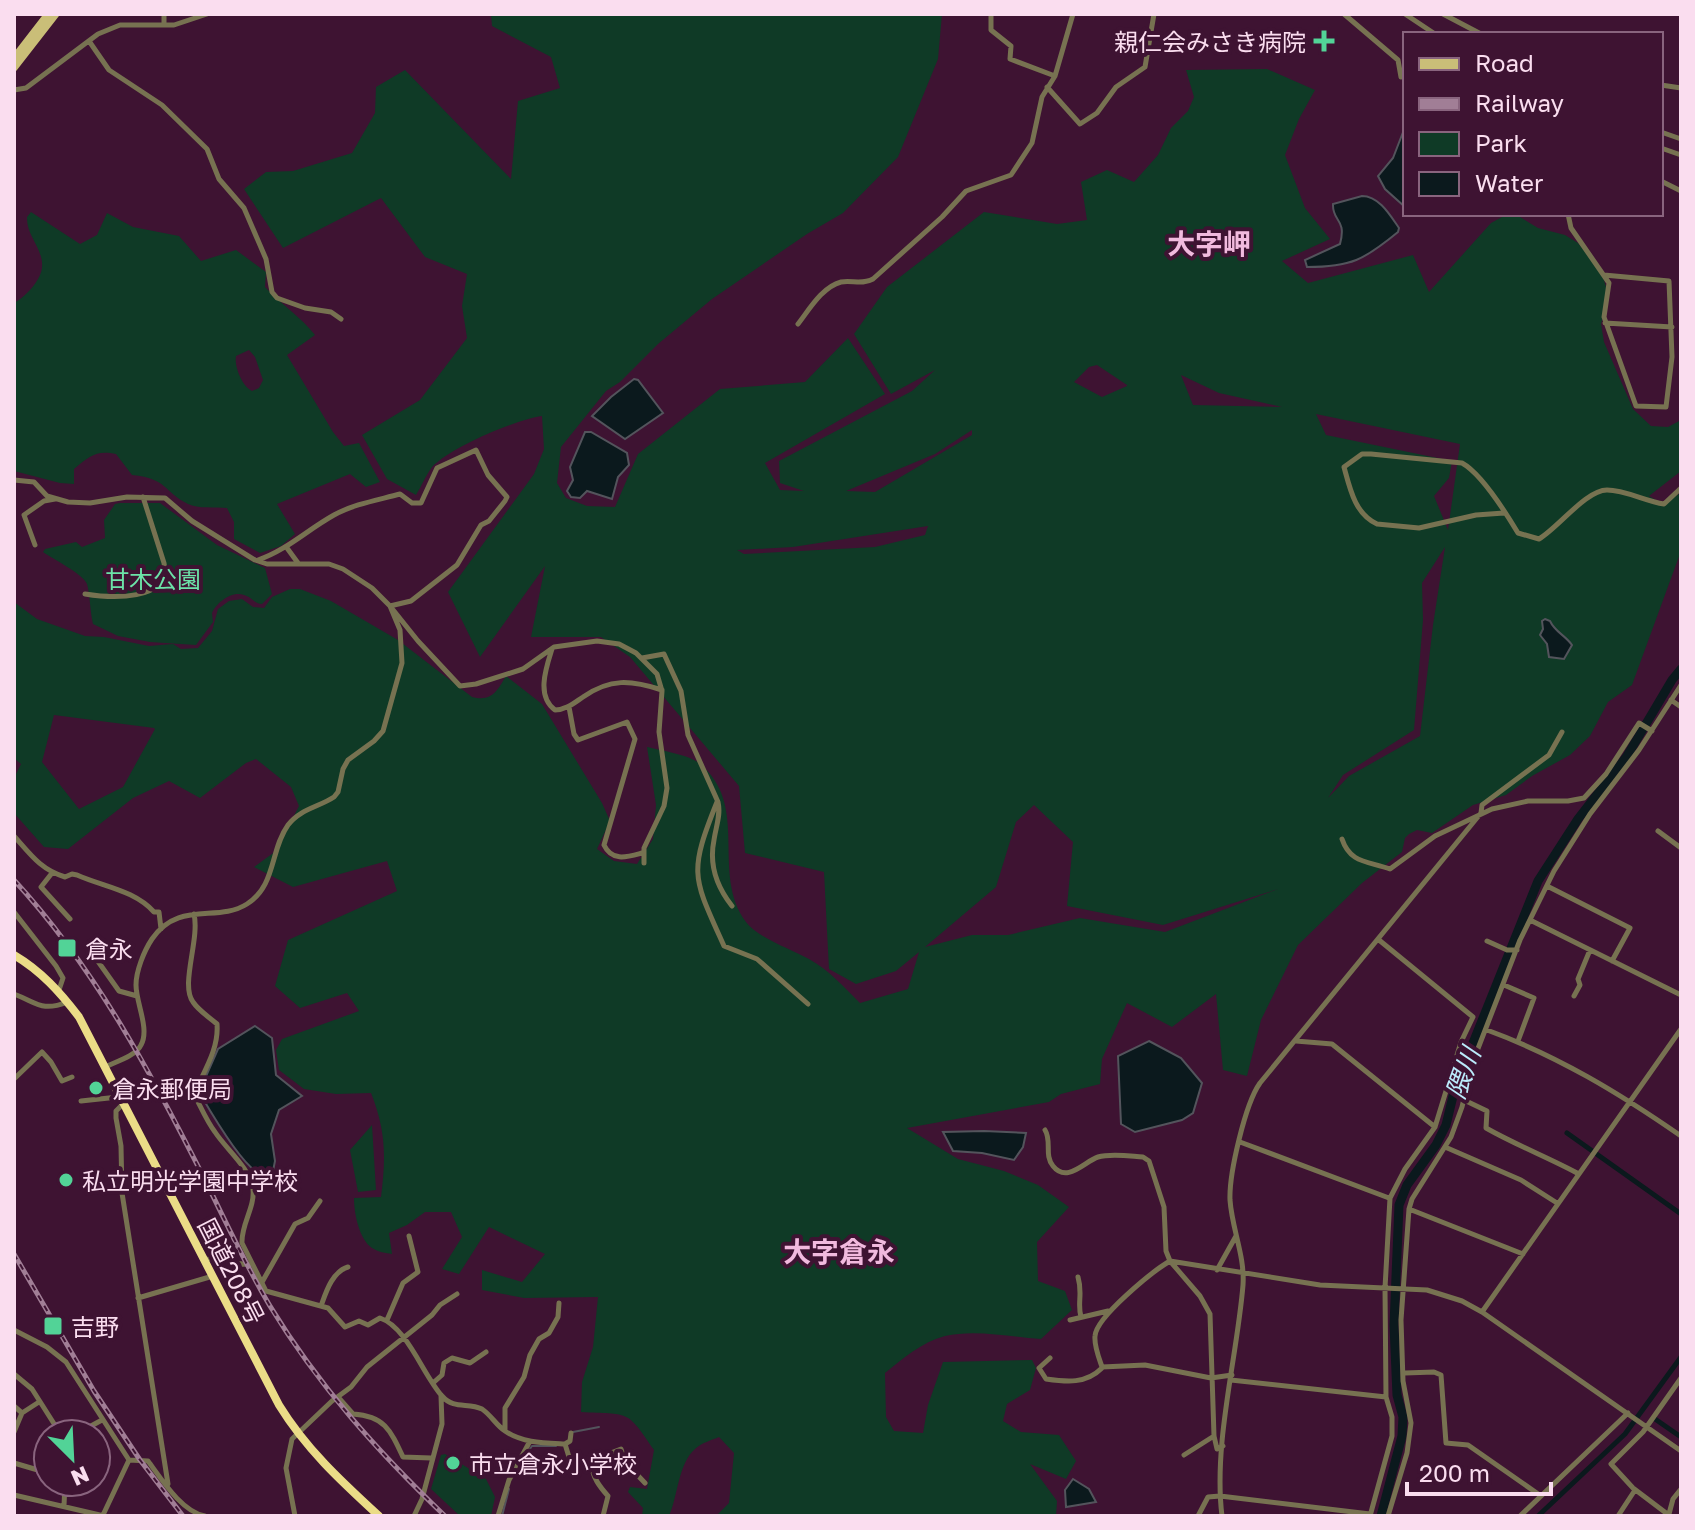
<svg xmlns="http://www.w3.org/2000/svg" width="1695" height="1530" viewBox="0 0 1695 1530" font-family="'Golos Text','Noto Sans JP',sans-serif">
<rect width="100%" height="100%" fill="#3e1332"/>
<path fill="#0f3a26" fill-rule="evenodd" d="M491,14h451l-4,45 -40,98 -55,56 -36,21 -95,65 -54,45 -38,38 -14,9 -45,56 -4,36 9,15 21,8 28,1 23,-53 82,-65 85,-7 43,-44 37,56 -120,69 15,27 24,1 -24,-8 -1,-22 133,-70 23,-21 -44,24 -37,-60 33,-47 97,-75 73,12 30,-4 -6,-38 26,-12 27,12 24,-27 13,-27 17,-17 6,-14 -8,-27 81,-1 48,21 -16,29 -14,36 20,53 25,31 -48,22 26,22 105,-28 16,37 62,-69 11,-6h18l18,11 27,7 13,8 23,27 8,27 -8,27 3,18 29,67 18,17 17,1 13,-7v51l-32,25 12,7 20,-10v58l-49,134 -24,17 -18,34 -20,19 -38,21 -26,19 -33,10 -41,28 -15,-3 -8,4 -4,4 -3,14 -40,31 -64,62 -37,75 -14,56 -24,-6 -7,-76 -44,33 -45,-24 -25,56 -2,25 -39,10 -12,8 -142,26 51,31 46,12 34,14 31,22 -32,35 1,39 27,10 7,19 -31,29c-30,-2 -66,-10 -96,-3 -23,6 -43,23 -60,37l1,44 8,14 29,2 5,-28 15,-43 89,-2 4,8 -6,22 -23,14 -4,17 18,11 38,3 17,26 -10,18 -36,-15 27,37 -1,15h-340l13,-13 5,-50 -15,-16c-7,3 -18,6 -24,12 -17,15 -17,47 -26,67h-27l1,-8 -15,-16 2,-5 17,2 7,-39c-28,-42 -25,-35 -73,-38l1,-30 11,-35 5,-50 -74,1 -42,-8v-20l40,12 23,-28 -56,-27 -30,47 -17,-5 20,-32 -11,-25h-26l-18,13 -18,8 3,21c-6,-1 -14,-2 -20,-6 -13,-9 -18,-35 -18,-50l27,-1c5,-40 5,-66 -10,-104l-35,1 -32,-5 -25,-19 -3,-20 6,-11 77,-28 -12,-18 -47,15 -25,-22 13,-46 109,-49 -10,-30 -94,26 -39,-20 22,-16 23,-45 -8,-19 -35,-28 -10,4 -46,35 -31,-17 -36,17 -65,51 -24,-2 -30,-34v-35l7,-14 -7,-6v-156l23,17 48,17 19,1 45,9 24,-2 8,5 17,-1 14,-17 6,-22 11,-8 13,-2 11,8 11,1 8,-11 18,-8h10l31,12 67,39 74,57c20,5 25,-6 34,-21l36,28 60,99 8,18 -13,28 17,12 23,3 16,-25 3,-34 -9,-58c13,3 42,8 52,16 52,42 11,110 47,159 12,16 45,27 63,37 20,11 35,28 51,44l48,-14 11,-37 -23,19 -40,13 -27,-15 -5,-97 -79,-19 -6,-67 -109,-129 -29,-20h-70l14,-71 -65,91 -32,-65 86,-118 10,-25 -2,-33c-27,4 -91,31 -110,51 -6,8 -11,20 -16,28l-29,-16 -25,-44 58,-35 47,-62 -5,-32 5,-32 -42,-17 -44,-59 -98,50 -39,-59 22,-17 27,-1 59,-18 23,-40 1,-26 29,-17 106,109 7,-78 42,-13 -9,-31 -59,-31zM1097,365l30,20v1l-25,11 -28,-15 15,-15zM1181,375l38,18 63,14 -89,-2zM1316,414l144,30 -12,86 -14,-34 15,-18 3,-17 -126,-26zM972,430v5l-97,57 -29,-1 89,-37zM928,526l-3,9 -50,12 -131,7 -7,-4 56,-3zM1445,547l-12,78 -13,111 -71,40 -21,22 15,-23 71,-45 9,-110 -1,-37zM1550,621c6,12 15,14 22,24l-8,14 -16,-4 -1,-11 -7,-9zM54,715l100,13 1,1 -32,58 -44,22 -37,-47zM1034,805l39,37 -6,64 96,19 115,-36 -113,43 -85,-14 -72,17h-36l-47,12 71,-60 20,-65z
M31,212l49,32 17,-9 10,-22 26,14 46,9 22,25 35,-11 30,22 -1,15c16,17 36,30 50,48l-28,20 46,77 11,14 15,-3 21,39 -14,5 -16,-13 -73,30 18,30 -14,12 -21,7 -26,-14v-17l-7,-14c-12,-1 -29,1 -39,-4 -26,-13 -19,-25 -56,-29l-16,-21c-20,-4 -26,2 -42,15v15l-14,-1 -46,-12v-168c10,-6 18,-14 24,-24 14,-24 -12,-39 -11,-62zM249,350l6,7 8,23 -4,8 -7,3c-10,-5 -18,-25 -16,-35z
M120,503h40l57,42 48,23 7,26 -10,10c-9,-1 -10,-7 -18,-9 -12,-5 -28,8 -32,18l1,9 -17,23 -46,-3 -32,-6 -25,-12c-3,-12 -3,-30 -6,-40 -4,-10 -34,-25 -44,-32l2,-3 31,-7 6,5 23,-9 -1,-18 11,-16z
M372,1125l4,65 -18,2 -8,-42z
M445,1454l41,25 9,18 -4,19h-31l-29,-27 10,-34z"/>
<path fill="#0b191d" stroke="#53545c" stroke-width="2" d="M1405,127v80l-20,-18 -7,-13 15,-18z
M1362,196c17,0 28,19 37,32l-1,4c-34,28 -47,35 -91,35l-2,-7 35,-16c7,-26 -8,-22 -7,-40z
M634,379l4,1 25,33 -38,26 -33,-23 19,-19z
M585,432h6l36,21 2,12 -11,12 -6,22 -25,-8 -7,7 -9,-1 -4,-6 6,-11 -3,-13z
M1545,619l5,2c5,11 15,14 22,24l-8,14 -15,-2 -2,-13 -7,-9 3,-6 -1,-8z
M255,1026l17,12 4,37 26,21 -23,14 -8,24 4,27 -2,10c-5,3 -7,5 -12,3 -18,-5 -52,-65 -62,-82l19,-43z
M1149,1041l32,17 21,25 -9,30 -11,7 -47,12 -14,-8 -3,-68z
M984,1131l42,2 -3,14 -9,13 -32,-7 -29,-2 -10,-19z
M1073,1479l16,10 7,13 -30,5 -1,-17z"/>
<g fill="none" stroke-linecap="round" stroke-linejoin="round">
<path stroke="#53545c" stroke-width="2" d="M573,1432l26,-5
M520,1467l7,1v-15l5,-7h24
M502,1516l7,-27"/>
<path stroke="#0b191d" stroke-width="5" d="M1567,1133l114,81
M1655,1419l26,18
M1538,1516l87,-82 56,-77"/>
<path stroke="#0b191d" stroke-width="9" d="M1381,1516l21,-80 1,-19 -6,-22 -3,-70 5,-120 8,-20 29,-40 10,-20 9,-37 83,-207 40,-62 49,-63 45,-76 9,-11"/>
<path stroke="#777251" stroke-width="5" d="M991,14v16l20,16 -1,13 45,17
M1344,14l54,46 3,17
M1405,14l30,20
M1443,14l38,20
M164,24v-10
M89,41l20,29 53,35 45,44 12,30 25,29 22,51 6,33 5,6 28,10 26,4 10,7
M1661,85l20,3
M1047,87l33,37 17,-11 19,-26 29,-20 9,-53
M14,90l12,-2 72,-54 22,-9h54l33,-11
M1661,132l20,7
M1661,148l20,7
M1661,181l20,10
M1568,214l3,14 38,55 -5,34 32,89 30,1 6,-50 -3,-76 -65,-6
M1605,323l67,4
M798,324c11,-14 24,-37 43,-42 11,-2 21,3 32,-3l69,-62 24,-26 45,-16 21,-32 10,-46 13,-21 18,-62
M14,480l20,2 13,14 21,6 22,1 37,-6 38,1 27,23 63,39 12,4h62l14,5 29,19 18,18 10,24 2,33 -19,68 -9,10 -26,19 -5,9 -5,23 -4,5c-15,10 -34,12 -46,28 -18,25 -12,61 -41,79 -30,19 -68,-4 -95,35 -8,12 -16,32 -16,46 0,18 14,44 5,60 -5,11 -26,17 -36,22
M1504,513l-28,2 -57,13 -42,-4c-22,-10 -27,-35 -33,-57l18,-13h9l91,9c20,11 44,50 56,70l21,6c19,-11 47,-49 68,-49 18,0 38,11 57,14l17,-16
M35,545l-11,-30 20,-14 11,-2
M287,548l11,15
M258,560c29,-10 49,-30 76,-45 20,-11 44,-15 66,-21l12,9h9l16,-35 39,-18 12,25 19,22 -2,4 -16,20 -8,4 -24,40 -46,36 -21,5 28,35 42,45 16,-2 47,-15 31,-22 43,-6 22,3 17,9 21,21 5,17 -3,41 8,56 -3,18 -20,42v15
M85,594c25,4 86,8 79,-31l-21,-66
M552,649c-6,19 -16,47 3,61 11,0 19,-7 28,-13 27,-19 48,-17 79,-7
M642,658l22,-4 17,37 7,44 30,67c3,13 -2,24 -4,38 -5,24 3,47 18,66
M1671,700l10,7
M569,707l5,27 4,6 49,-18 8,17 -31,106c8,17 23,12 38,8
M717,802c-29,72 -24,75 7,144l33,13 51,45
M1658,831l23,17
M14,836c16,18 27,34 51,41l7,-3 5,1c27,12 57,15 77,37h5l2,17
M1342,839c8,24 25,22 48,30l45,-33 57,-27 36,-8h40l16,-3 22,-24 33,-51 13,8
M52,873l-11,14 29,32
M1547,886l83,42 -18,33
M14,912l42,54 7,12 -4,12
M194,914c6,25 -14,71 -1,88 6,9 16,15 24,22 2,25 -13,47 -23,70 7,13 12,26 21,38 11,17 35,36 38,57 2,19 -12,35 -11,54l24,48 62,17 17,19 14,-6 9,4 12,-7c27,9 43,57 62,78 12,14 26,6 40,13 9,6 14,16 23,22 17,12 40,12 60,13l5,-3 1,-8
M1530,920l151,75
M1487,941l20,9h10
M97,960l22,31 18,5
M1504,985l30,13 -16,43
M14,994c24,9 27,18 54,8
M1574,996l6,-11 -2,-6 12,-29
M1487,1030c71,26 132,63 194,106
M1296,1041l36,3 103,83
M14,1079l28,-27 9,10 11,19 10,-4
M1464,1100l23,11 -1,17c30,17 61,29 91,45
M81,1101l37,-4
M123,1104l-7,7v7l5,28 1,47 46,291
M1045,1130c7,11 -1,25 8,36 14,18 32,-5 45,-9 13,-4 31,-1 45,0l6,4 15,46 2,44 4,10 30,35 10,18 4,122 3,13 6,-3
M1240,1142l149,56
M1445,1147l76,33 36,23
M1409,1209l114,45
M204,1260c18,-6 30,7 46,4
M1217,1270l19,-34
M1078,1277c5,17 -1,26 3,40
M261,1284l34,-60 13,-6 12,-17
M138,1298l75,-22
M321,1306c5,-14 11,-34 27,-39
M1482,1312l199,-283
M387,1320l16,-37 15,-11 -9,-36
M1070,1320l38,-9
M14,1330l33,17 19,15 63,98
M1050,1358l-11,10 7,11c21,3 40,5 56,-11
M1405,1373l29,-1 7,3 5,68 22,2 73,51
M14,1374l18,15 26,41 20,3 24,-13
M1232,1375l-21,3 -66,-13 -43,2c-3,-9 -8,-21 -7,-31 1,-19 58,-65 75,-75l150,24 107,5 35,11 20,11 199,139
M1231,1380l155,17
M433,1383l9,-8 2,-12 8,-5 18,5 16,-11
M338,1397l15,17c31,2 37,15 50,43l28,1
M14,1406l8,7
M505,1430v-22l19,-31 6,-22 9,-16 10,-6 9,-16 1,-14
M14,1432l8,-19 17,-11
M565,1444l4,13 23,8
M1184,1455l30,-19
M129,1460l19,1c14,19 34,51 57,55
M14,1463l34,10
M14,1495l90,21
M64,1506l1,-24
M1669,1514l4,-15 8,-10
M103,1515l26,-55
M295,1516l-9,-48 6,-29 40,-38 19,-14 16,-20 65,-52 8,-10 17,-11
M414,1516l8,-17 20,-75 -1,-28
M498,1516l11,-36 21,-39
M603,1516l5,-20c-8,-9 -16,-19 -16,-31l11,-9 18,-7 5,14 19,20
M1198,1516l10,-19 12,-1 150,18
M1222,1516c-9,-72 15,-158 21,-231 2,-29 -11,-56 -13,-85 -1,-26 15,-96 30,-117l221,-270 1,-8 67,-50 13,-23
M1370,1516l22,-80v-19l-6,-20 -1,-109 5,-90 15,-29 30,-42 26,-85 12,-25 -94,-77
M1388,1516l19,-63 4,-30 -8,-42 -2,-61 8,-111 3,-10 39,-62 11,-30 10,-43 48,-124 34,-69 36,-57 49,-64 42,-65
M1520,1516l108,-103
M1618,1516l17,-26
M1670,1516l-37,-28 -22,-24 32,-32 38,-54"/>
<path stroke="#cabe78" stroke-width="7" d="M14,58l34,-44
M14,68l42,-54"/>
<path stroke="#ebdc87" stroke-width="8" d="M14,955c27,16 46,37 65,62l200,388c27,44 62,76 100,111"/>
<defs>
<path id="rail" d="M14,880c82,89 138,195 192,302 21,42 40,84 64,124 48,79 108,146 175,210
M14,1254l80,137 46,69 43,56"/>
</defs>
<use href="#rail" stroke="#a17e96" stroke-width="5"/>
<use href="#rail" stroke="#3e1332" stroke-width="2" stroke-dasharray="6" stroke-linecap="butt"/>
</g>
<g fill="#52d397" stroke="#3e1332" stroke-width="3">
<path d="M1320 29h8v8h8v8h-8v8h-8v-8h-8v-8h8z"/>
<rect x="57" y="938" width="20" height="20" rx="4"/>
<circle cx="96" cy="1088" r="8"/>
<circle cx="66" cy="1180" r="8"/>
<rect x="43" y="1316" width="20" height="20" rx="4"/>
<circle cx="453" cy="1463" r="8"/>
</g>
<g text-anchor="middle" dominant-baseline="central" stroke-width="8" stroke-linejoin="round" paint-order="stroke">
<g font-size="24" fill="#faddef" stroke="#3e1332" text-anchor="start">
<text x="1306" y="41" text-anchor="end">親仁会みさき病院</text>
<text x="85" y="948">倉永</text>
<text x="112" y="1088">倉永郵便局</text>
<text x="82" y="1180">私立明光学園中学校</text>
<text x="71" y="1326">吉野</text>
<text x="469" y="1463">市立倉永小学校</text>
</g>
<g font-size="24" fill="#6ce3a8" stroke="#3e1332">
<text x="153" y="578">甘木公園</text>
</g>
<g font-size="24" fill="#faddef" stroke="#3e1332">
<text transform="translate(232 1271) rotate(63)">国道208号</text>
</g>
<g font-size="26" font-style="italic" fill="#bbecfc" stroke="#3e1332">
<text transform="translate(1463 1073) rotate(-70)">隈川</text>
</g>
<g font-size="28" font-weight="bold" fill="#f1bade" stroke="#3e1332">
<text x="1209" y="243">大字岬</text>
<text x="839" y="1251">大字倉永</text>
</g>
</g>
<rect width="1695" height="1530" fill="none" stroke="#faddef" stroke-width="32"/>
<rect x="1403" y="32" width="260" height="184" fill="#3e1332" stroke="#89647e" stroke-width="2"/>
<rect x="1419" y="58" width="40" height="12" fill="#cabe78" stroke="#89647e" stroke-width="2"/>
<text x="1475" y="72" font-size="24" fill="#faddef">Road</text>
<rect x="1419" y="98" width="40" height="12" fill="#a17e96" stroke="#89647e" stroke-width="2"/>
<text x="1475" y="112" font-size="24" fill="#faddef">Railway</text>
<rect x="1419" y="132" width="40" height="24" fill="#0f3a26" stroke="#89647e" stroke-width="2"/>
<text x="1475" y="152" font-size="24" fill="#faddef">Park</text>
<rect x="1419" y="172" width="40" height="24" fill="#0b191d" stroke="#89647e" stroke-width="2"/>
<text x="1475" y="192" font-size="24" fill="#faddef">Water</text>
<g transform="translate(72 1458) rotate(156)"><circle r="38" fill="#3e1332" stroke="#89647e" stroke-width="2"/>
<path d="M0-6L14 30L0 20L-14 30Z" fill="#52d397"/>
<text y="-12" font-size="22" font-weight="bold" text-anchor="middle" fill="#faddef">N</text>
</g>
<path d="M1407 1482v12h144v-12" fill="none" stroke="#faddef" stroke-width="4"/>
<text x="1419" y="1482" font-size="24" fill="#faddef" stroke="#3e1332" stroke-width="6" paint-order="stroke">200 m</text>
</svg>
